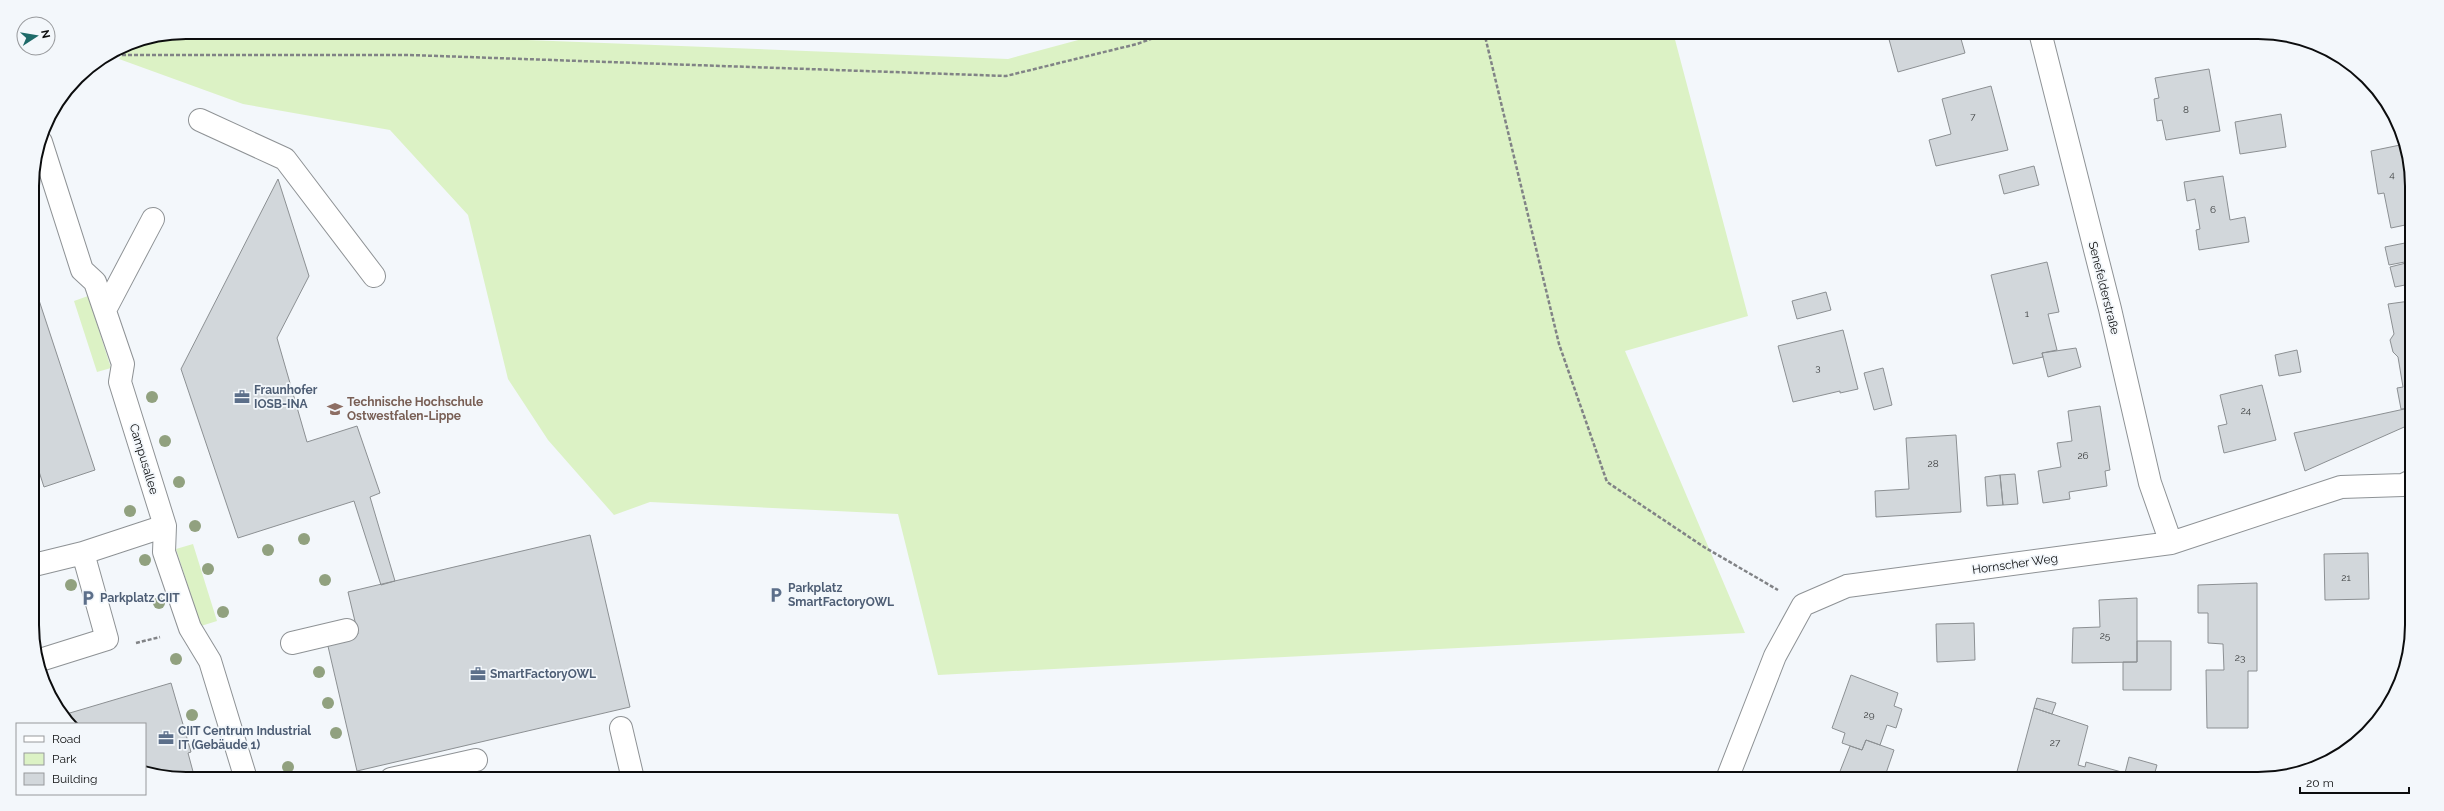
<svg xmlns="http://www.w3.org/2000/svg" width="2444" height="811" viewBox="0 0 2444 811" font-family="Raleway,sans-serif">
<rect width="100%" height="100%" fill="#f3f7fb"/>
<path fill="#dcf2c5" d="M186,32h139l683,27 100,-27h565l75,284 -123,35 120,282 -807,42 -40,-161 -248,-12 -36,13 -66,-75 -40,-61 -40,-164 -78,-85 -147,-26 -124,-45 11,-16z
M88,296l23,72 -14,4 -23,-71z
M193,544l24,77 -16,5 -25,-77z"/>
<path fill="#82c1c8" d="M894,32h131l-12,4 -119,-2z"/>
<path fill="#d2d7db" stroke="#8c9093" d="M1887,32h99l-25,7 4,14 -67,19z
M2209,69l11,62 -54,9 -4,-20 -5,1 -3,-22 5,-1 -4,-20z
M1991,86l17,64 -72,16 -7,-26 22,-6 -9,-35z
M2281,114l5,33 -46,7 -5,-32z
M2405,144l4,12 1,68 -19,4 -7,-35 -6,1 -7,-43z
M2034,166l5,19 -35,9 -5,-19z
M2223,176l7,44 15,-3 4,25 -50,8 -3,-20 4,-1 -5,-30 -8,2 -3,-19z
M278,179l31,97 -32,62 30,104 50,-16 23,67 -10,4 25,84 -14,4 -27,-84 -116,37 -57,-169z
M2410,242v19l-21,4 -4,-18z
M2047,262l12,50 -11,2 9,36 -15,3 1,4 -30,7 -22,-89z
M2410,262v22l-15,3 -5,-20z
M33,282l62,188 -51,17 -10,-31z
M1826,292l5,18 -34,9 -5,-18z
M2410,301l1,107 -10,1 -4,-21 6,-1 -5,-30 -5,-5 -3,-12 4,-6 -6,-30z
M1843,330l15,59 -18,4v-2l-47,11 -15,-56z
M2076,348l5,19 -33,10 -6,-24z
M2297,350l4,22 -22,4 -4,-21z
M1883,368l9,37 -18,5 -10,-37z
M2262,385l14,55 -52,13 -6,-27 9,-2 -7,-29z
M2100,406l10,64 -5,1 2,15 -38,6 1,7 -27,4 -5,-32 23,-4 -4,-24 15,-2 -4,-30z
M2409,408l2,16 -106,47 -11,-38z
M1956,435l5,77 -85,5 -1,-26 34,-2 -3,-51z
M2015,474l3,30 -15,1 -3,-30z
M2000,475l3,30 -16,1 -2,-29z
M590,535l40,172 -273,64 -30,-129 31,-8 -10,-42z
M2368,553l1,46 -44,1 -1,-46z
M2257,583v88h-9v57h-41l-1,-58h18l-1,-26 -15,-1v-30h-10v-28z
M2137,598v64l-65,1 1,-35 27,-1 -1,-27z
M1974,623l1,37 -38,2 -1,-38z
M2137,641h34v49h-48v-28h14z
M1851,675l47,18 -4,13 8,3 -6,19 -9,-3 -7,20 -14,-5 -4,10 -20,-7 3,-10 -13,-5z
M171,683l20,69 -3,1 7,26 -50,-6v-49h-77l-5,-9z
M2037,698l19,5 -4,11 -18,-6z
M2034,708l54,18 -10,39 7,2 1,-5 39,11 4,-16 28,8 -4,14h-138z
M1866,740l28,10 -10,29h-47l13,-33 12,4z"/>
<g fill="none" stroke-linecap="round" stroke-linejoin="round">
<defs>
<path id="minor" d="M2040,32l70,277 40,174 21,60
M200,120l85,39 89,117
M41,142l41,128 13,12 28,82 -3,18 45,144 -1,26 26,76 20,33 36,118
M105,310l48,-91
M34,565l49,-12 82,-27
M292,643l55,-13
M37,661l70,-22 -24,-86
M621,728l12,51
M391,779l85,-19
M1727,779l48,-123 28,-51 44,-19 324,-43 170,-56 62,-2 8,-4"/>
</defs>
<use href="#minor" stroke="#8e9295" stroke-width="24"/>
<path stroke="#818386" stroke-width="2.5" stroke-dasharray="4 2" stroke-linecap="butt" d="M1484,32l75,312 48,138 97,65 74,43
M110,55h300l596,21 131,-32 33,-12
M136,643l24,-6"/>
<use href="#minor" stroke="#fff" stroke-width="22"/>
</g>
<g fill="#91a17f">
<circle cx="152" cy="397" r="6"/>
<circle cx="165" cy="441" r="6"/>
<circle cx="179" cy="482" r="6"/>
<circle cx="130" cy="511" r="6"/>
<circle cx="195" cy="526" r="6"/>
<circle cx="304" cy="539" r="6"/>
<circle cx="268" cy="550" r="6"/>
<circle cx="145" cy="560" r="6"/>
<circle cx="208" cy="569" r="6"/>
<circle cx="325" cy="580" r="6"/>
<circle cx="71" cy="585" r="6"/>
<circle cx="159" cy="603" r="6"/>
<circle cx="223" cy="612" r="6"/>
<circle cx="176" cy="659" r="6"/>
<circle cx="319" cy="672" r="6"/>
<circle cx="328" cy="703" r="6"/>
<circle cx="192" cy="715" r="6"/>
<circle cx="336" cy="733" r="6"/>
<circle cx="288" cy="767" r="6"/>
</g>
<defs>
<symbol id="office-bare" viewBox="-9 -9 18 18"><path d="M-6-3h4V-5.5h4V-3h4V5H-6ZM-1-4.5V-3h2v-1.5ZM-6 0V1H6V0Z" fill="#5c6f8a" stroke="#f3f7fb" stroke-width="2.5" paint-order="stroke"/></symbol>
<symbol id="university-bare" viewBox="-9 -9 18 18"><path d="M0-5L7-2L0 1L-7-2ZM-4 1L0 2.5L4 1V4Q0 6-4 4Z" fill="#8d6e63" stroke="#f3f7fb" stroke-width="2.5" paint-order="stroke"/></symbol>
<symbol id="parking-bare" viewBox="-9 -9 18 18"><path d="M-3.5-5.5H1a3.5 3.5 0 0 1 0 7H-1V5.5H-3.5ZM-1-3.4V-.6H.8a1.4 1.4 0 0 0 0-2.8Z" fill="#5c6f8a" stroke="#f3f7fb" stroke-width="2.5" paint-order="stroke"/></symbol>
</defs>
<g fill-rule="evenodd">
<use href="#office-bare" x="231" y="386" width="22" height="22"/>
<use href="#university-bare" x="324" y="398" width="22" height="22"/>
<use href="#parking-bare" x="765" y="584" width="22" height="22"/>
<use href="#parking-bare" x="77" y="587" width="22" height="22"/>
<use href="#office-bare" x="467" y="663" width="22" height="22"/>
<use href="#office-bare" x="155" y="727" width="22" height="22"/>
</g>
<g text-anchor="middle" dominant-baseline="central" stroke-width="3.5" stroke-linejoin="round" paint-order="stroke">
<g font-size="10" fill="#3e4041">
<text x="2186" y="109">8</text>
<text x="1973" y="116">7</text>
<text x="2392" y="174">4</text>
<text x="2213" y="209">6</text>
<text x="2027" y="313">1</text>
<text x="1818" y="367">3</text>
<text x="2246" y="410">24</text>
<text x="2083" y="455">26</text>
<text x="1933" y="463">28</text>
<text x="2346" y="577">21</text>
<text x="2105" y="635">25</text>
<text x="2240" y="657">23</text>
<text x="1869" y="714">29</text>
<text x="2055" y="742">27</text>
</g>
<g font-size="12" fill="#0c0d0e" stroke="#f3f7fb">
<text transform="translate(2104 288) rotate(76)">Senefelderstraße</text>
<text transform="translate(144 459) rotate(73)">Campusallee</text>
<text transform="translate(2015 564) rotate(-8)">Hornscher Weg</text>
</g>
<g font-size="12" font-weight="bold" fill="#4e5e75" stroke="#f3f7fb" text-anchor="start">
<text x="254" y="390">Fraunhofer<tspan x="254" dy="14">IOSB-INA</tspan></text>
<text x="788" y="588">Parkplatz<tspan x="788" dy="14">SmartFactoryOWL</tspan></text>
<text x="100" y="598">Parkplatz CIIT</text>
<text x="490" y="674">SmartFactoryOWL</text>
<text x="178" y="731">CIIT Centrum Industrial<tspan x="178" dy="14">IT (Gebäude 1)</tspan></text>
</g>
<g font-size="12" font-weight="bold" fill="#785e54" stroke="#f3f7fb" text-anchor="start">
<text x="347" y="402">Technische Hochschule<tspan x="347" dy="14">Ostwestfalen-Lippe</tspan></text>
</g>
</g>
<path d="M0 0H2444V811H0ZM186 39H2258A147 147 0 0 1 2405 186V625A147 147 0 0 1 2258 772H186A147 147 0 0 1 39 625V186A147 147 0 0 1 186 39Z" fill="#f3f7fb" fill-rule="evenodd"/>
<path fill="none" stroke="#0c0d0e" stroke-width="2" d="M186 39H2258A147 147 0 0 1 2405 186V625A147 147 0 0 1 2258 772H186A147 147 0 0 1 39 625V186A147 147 0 0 1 186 39Z"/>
<rect x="16" y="723" width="130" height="72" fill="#f3f7fb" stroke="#97999c"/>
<rect x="24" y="736" width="20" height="6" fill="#ffffff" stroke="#97999c"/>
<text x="52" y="743" font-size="12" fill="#0c0d0e">Road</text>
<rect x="24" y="753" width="20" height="12" fill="#dcf2c5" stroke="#97999c"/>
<text x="52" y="763" font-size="12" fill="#0c0d0e">Park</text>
<rect x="24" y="773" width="20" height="12" fill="#d2d7db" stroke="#97999c"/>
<text x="52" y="783" font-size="12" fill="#0c0d0e">Building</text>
<g transform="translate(36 36) rotate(78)"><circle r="19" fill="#f3f7fb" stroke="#97999c"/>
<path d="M0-3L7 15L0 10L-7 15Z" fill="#1e6a69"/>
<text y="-6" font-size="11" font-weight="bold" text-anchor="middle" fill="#0c0d0e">N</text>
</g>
<path d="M2300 787v6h109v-6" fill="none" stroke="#0c0d0e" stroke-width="2"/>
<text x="2306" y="787" font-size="12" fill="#0c0d0e" stroke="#f3f7fb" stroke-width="3" paint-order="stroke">20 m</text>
</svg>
